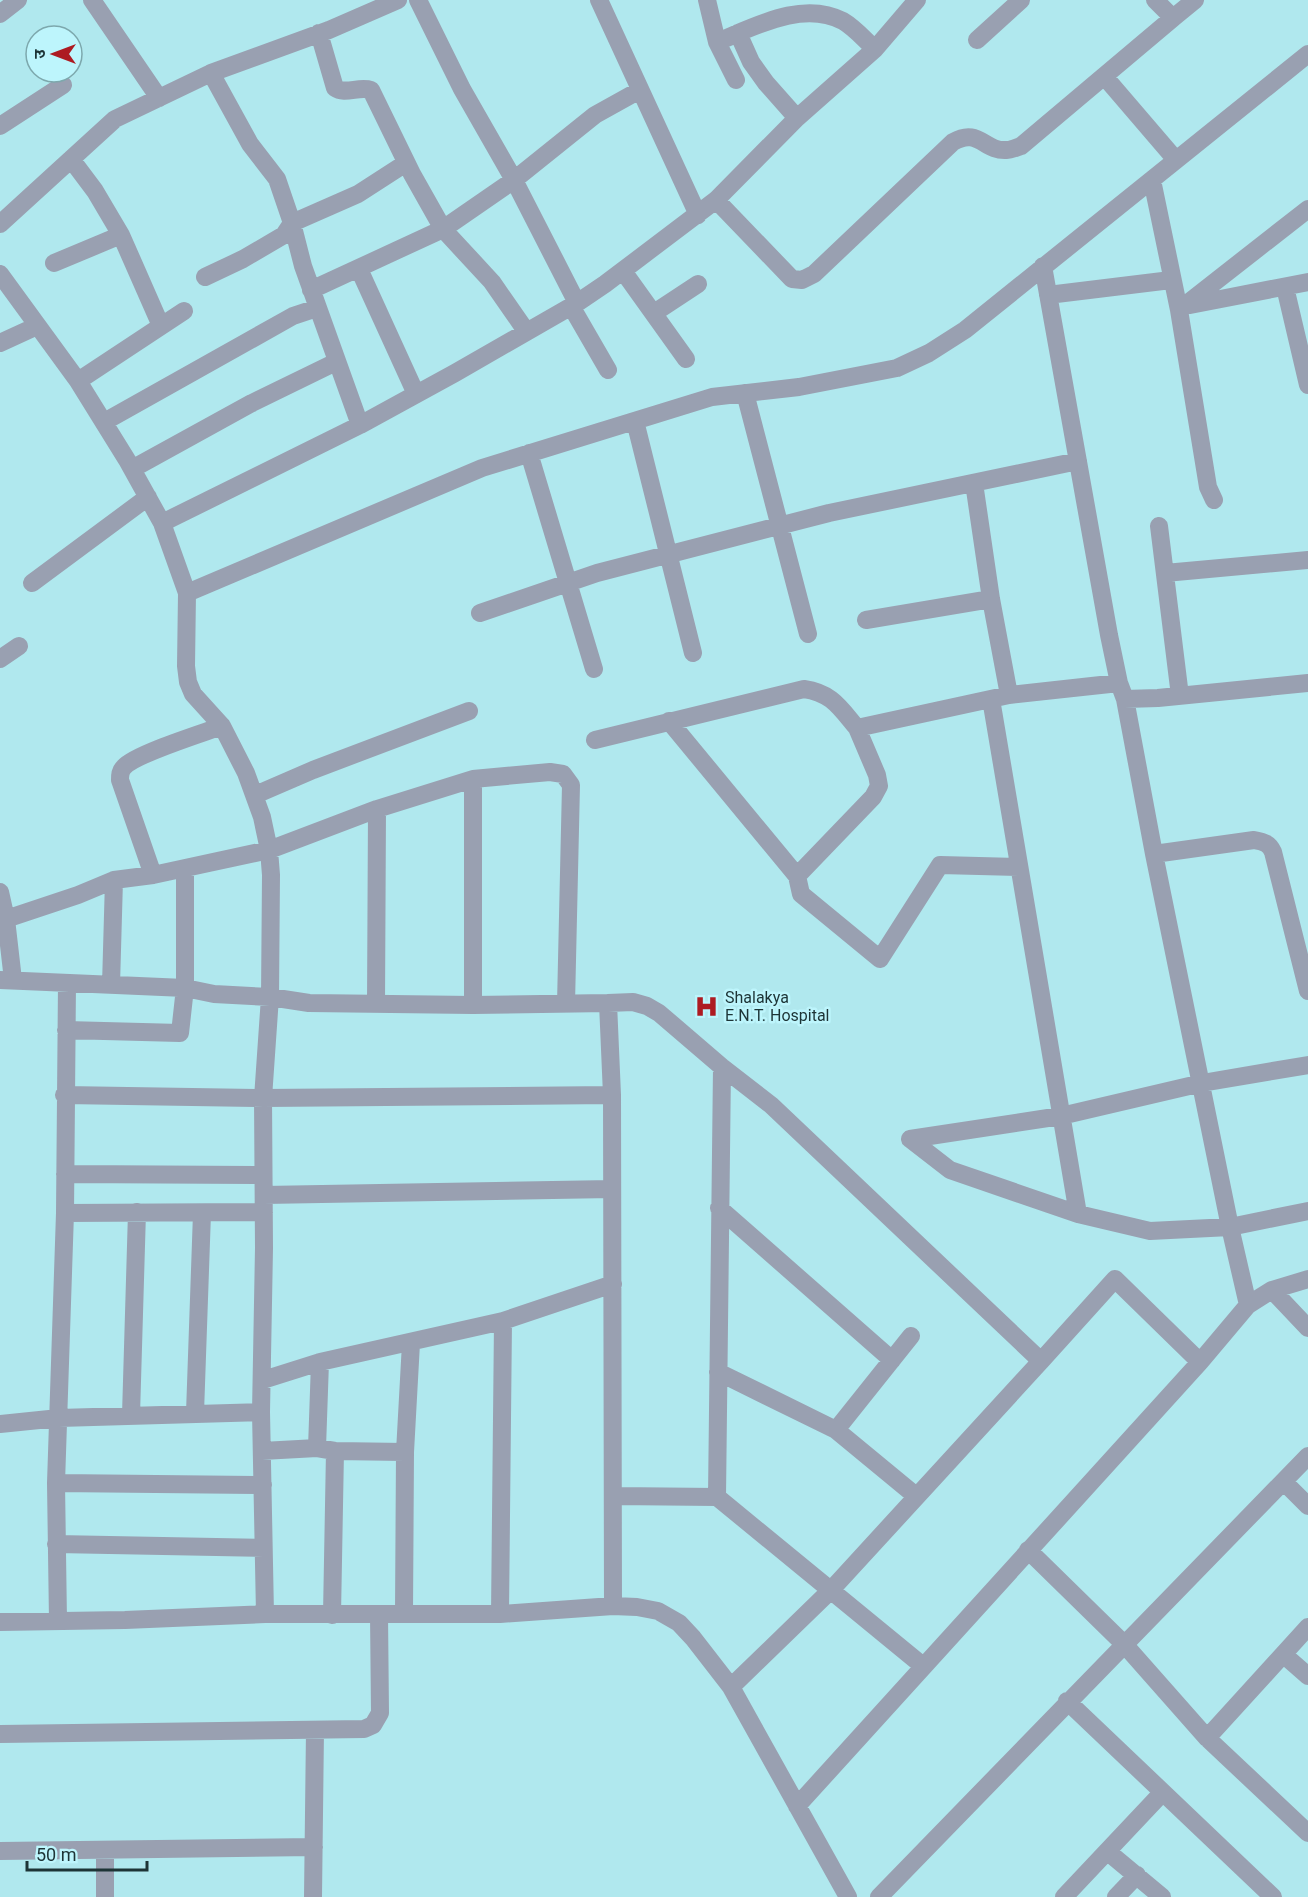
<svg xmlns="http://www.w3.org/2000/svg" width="1308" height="1897" viewBox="0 0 1308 1897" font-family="Roboto,'Noto Sans Devanagari',sans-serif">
<rect width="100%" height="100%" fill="#b0e8ee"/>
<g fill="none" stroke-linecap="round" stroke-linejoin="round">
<path stroke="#99a0b1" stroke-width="18" d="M92,0l67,98
M418,0l44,89 52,91 81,-65 45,-25
M599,0l99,215
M707,0l10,42 19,38
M1155,0l18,18 22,-18
M0,14l18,-14
M319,33l16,55c10,7 24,-2 36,2l41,84 31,55 49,53 34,49
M738,33l13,29 15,21 31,35
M977,40l44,-40
M717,42c39,-16 86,-42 126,-21 12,7 22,19 32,28
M211,73l39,71 27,35 15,44 11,43 57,159
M1104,76l72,84
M0,126l63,-41
M71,159l24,32 26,44 40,91
M1152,180l27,130 29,177 6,13
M716,200l76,79 10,1 12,-6 139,-132c26,-15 31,10 54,8 5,0 10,-3 14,-4l152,-128
M0,224l115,-105 96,-46 118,-43 69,-30
M54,263l67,-28
M359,269l57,125
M623,271l63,88
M0,274l78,107 49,79 35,63 25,70 -1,73 2,16 5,12 29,32 24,47 16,44 7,33 2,25 -1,122 -7,101 1,150 -3,164 4,202h235l113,-8 24,1 21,4 21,12 14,15 38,49 117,210
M205,277l38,-18 41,-24 8,-12 66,-29 48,-31
M1285,287l23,98
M311,290l132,-61 71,-49 63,123
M1048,295l123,-15
M1190,305l118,-23
M571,306l37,64
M1179,310l129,-101
M654,313l44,-29
M0,343l37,-17
M78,381l106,-70
M745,393l63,241
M635,421l58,232
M104,422l189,-106 24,-8
M529,453l65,216
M132,469l120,-66 84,-41
M974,483l17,116 18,96 110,-12
M162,523l198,-98 95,-52 122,-70 28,-19 111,-84 81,-82 78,-69 42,-49
M1159,526l21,170
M1165,573l143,-13
M32,583l116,-86
M187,593l295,-125 230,-71 87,-10 98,-19 32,-15 36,-23 343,-276
M480,613l117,-40 232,-60 249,-52
M866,620l125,-21
M0,659l19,-13
M991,699l87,515 72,17 80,-4 78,-16
M1125,699l33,-1 150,-15
M669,721l128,155 4,18 79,65 60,-94 79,2
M595,740l209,-51c28,4 36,19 53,39l152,-33
M473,779v226
M255,795l58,-25 156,-59
M1154,854l100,-14c10,2 15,3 19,12l35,139
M153,875l-33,-95c0,-5 0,-9 4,-13 11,-13 79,-34 98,-41
M797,876l76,-79 6,-11 -2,-11 -20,-47
M0,892l6,27 7,61
M6,919l72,-24 36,-15 39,-5 116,-25 108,-41 96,-30 77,-7 13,2 8,11 -5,219
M0,980l185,8 29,6 56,3 39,6 164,2 135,-2 4,92 1,511
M111,985l3,-105
M608,1003l25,-1 14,4 12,7 63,54 49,38 270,256 74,-82 85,83 48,-57 -18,-78 -76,-373 -29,-155 -6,-16 -10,-48 -66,-369
M376,1004l1,-195
M66,1030l114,3 5,-45v-120
M64,1095l199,3 349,-3
M910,1139l151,-23 141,-33 106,-18
M910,1139l40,31 128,44
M65,1174l198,1
M264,1195l348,-6
M719,1208l173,152
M65,1213l199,-1
M1272,1290l36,-11
M1248,1305l24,-15 36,38
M718,1372l118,58 80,66
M263,1380l57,-18 183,-41 110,-37
M195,1413l7,-200
M131,1415l6,-203
M0,1424l59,-6 202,-6
M836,1430l75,-94
M317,1448l3,-86
M262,1451l55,-3 18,3 70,1
M1284,1482l24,24
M56,1483l207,2
M614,1496l103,1 5,-430
M717,1497l206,169
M56,1544l207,4
M1028,1550l96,94 83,94 101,95
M404,1613l1,-161 6,-109
M500,1614l3,-293
M332,1615l3,-164
M58,1621l-2,-138 9,-270 2,-230
M0,1622l125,-2 140,-6
M1284,1655l24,21
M731,1687l100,-97 210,-229
M1067,1701l206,196
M0,1734l364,-5 9,-4 7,-12 -1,-99
M1207,1738l101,-111
M797,1806l403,-444
M105,1850v47
M0,1851l314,-4
M1108,1852l54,45
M313,1897l2,-167
M879,1897l429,-441
M1064,1897l98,-104
M1116,1897l21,-22"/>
</g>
<defs>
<symbol id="hospital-bare" viewBox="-9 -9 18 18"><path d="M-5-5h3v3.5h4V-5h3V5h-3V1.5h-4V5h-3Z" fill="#ad1b22" stroke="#bdf5fc" stroke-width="2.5" paint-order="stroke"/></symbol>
</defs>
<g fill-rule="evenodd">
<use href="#hospital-bare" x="690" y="990" width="33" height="33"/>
</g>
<g text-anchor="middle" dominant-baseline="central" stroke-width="5" stroke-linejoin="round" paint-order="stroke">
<g font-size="16" fill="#1d3436" stroke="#bdf5fc" text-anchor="start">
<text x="725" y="997">Shalakya<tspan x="725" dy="18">E.N.T. Hospital</tspan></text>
</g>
</g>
<g transform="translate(54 54) rotate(270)"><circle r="28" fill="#bdf5fc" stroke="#7da8ad" stroke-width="1.5"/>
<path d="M0-4.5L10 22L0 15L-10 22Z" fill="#ad1b22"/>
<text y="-9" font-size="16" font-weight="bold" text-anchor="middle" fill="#1d3436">उ</text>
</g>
<path d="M27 1861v9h120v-9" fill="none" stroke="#1d3436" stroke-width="3"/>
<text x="36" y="1861" font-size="18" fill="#1d3436" stroke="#bdf5fc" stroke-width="4.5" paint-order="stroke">50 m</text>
</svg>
